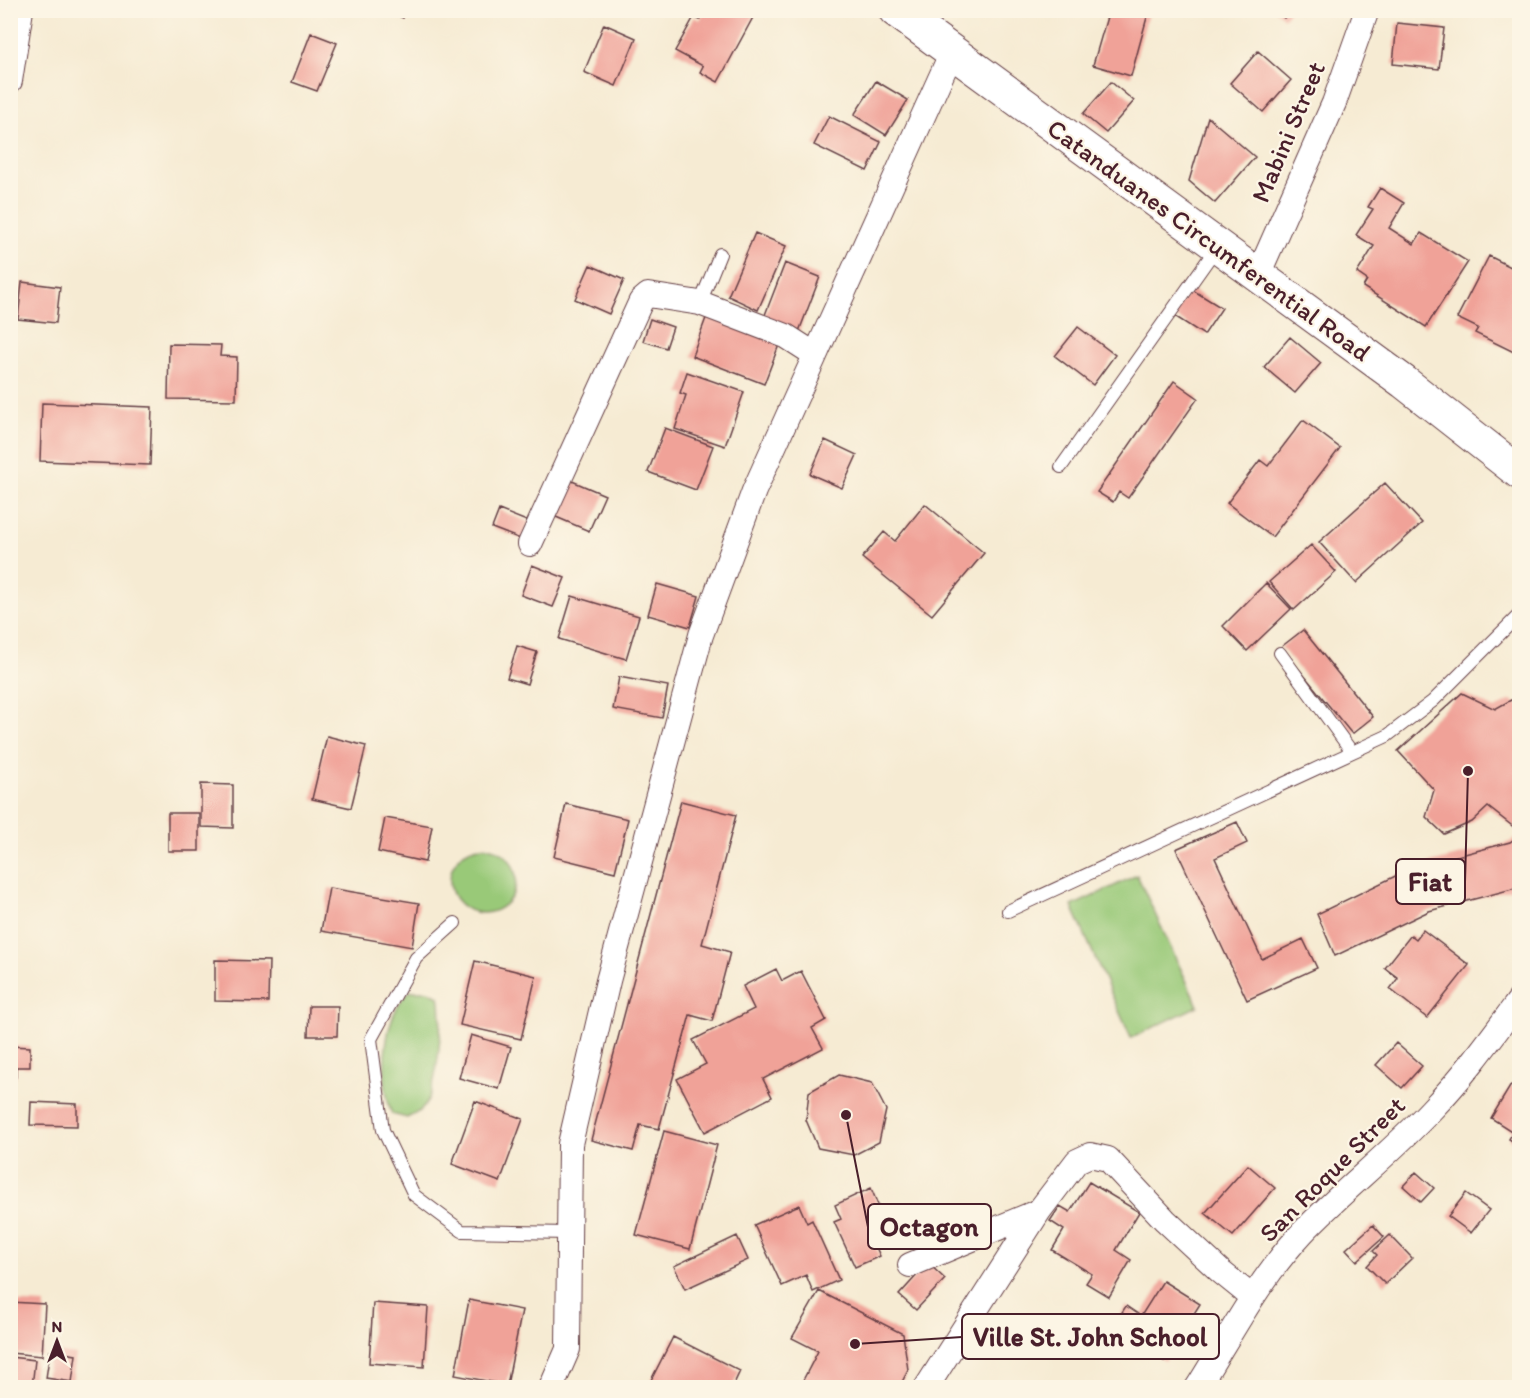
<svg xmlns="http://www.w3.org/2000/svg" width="1530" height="1398" viewBox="0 0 1530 1398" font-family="Itim,sans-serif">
<rect width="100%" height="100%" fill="#fcf5e5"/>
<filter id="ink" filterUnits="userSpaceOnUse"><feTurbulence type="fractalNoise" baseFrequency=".0167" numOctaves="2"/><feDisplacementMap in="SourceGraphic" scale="12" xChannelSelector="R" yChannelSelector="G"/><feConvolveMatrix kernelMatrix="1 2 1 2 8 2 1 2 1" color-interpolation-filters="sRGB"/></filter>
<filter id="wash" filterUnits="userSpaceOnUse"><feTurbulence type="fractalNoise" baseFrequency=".008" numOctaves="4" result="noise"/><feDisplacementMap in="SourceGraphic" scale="24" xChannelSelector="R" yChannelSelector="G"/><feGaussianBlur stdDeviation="1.35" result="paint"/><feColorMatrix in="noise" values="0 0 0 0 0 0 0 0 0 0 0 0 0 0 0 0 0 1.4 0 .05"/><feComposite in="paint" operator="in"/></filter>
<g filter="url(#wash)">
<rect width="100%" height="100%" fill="#f6ebd3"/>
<path fill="#99c978" stroke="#727452" stroke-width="1.5" d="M450 880a33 33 0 1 1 66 0a33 33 0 1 1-66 0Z
M1137,875l61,131 -67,32 -59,-132z
M410,991h18l11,5c5,21 -1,95 -16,112 -3,4 -11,7 -16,10l-15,-4c-13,-31 -10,-101 18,-123z"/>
<g id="blocks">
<path fill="#f0a298" d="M385,10h21l-3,8z
M704,10h53l-39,72 -18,-10 3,-6 -28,-15 19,-34 6,3z
M1109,10h40l-18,66 -38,-11z
M1275,10h15l-6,8z
M1397,23l47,5 -5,41 -46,-5z
M604,24l32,14 -20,48 -32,-14z
M311,33l26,10 -20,48 -25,-9z
M1258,51l33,29 -28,32 -33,-29z
M876,81l32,19 -22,35 -32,-20z
M1111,82l23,19 -28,32 -23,-19z
M829,116l52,26 -14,29 -53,-26z
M1208,117l47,40 -40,46 -26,-22z
M1380,188l24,15 -15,25 25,16 7,-11 47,29 -42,65 -63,-40 4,-7 -10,-7 17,-27 -18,-11 17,-26 -5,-2z
M755,233l31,13 -28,64 -30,-14z
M1489,256l30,15 -5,10 6,3v71l-45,-22 3,-5 -21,-10z
M785,263l35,14 -22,57 -35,-14z
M590,265l34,15 -15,34 -34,-15z
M22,282l38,5 -4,36 -38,-4z
M1191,289l31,19 -18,27 -31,-20z
M709,310l73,27 -18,47 -72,-28z
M650,319l23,8 -7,21 -23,-7z
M1078,327l37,28 -22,30 -38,-29z
M1290,337l31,26 -26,30 -31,-26z
M169,344l52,1 -1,11 17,1 -1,43 -68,-1z
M687,372l57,20 -19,54 -50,-17 11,-34 -6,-2z
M1174,381l24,17 -70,100 -9,-6 -6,10 -16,-10z
M42,403l110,4 -2,58 -110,-4z
M1303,420l37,28 -68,89 -45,-34 33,-43 8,6z
M665,428l48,18 -17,44 -48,-18z
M825,440l32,15 -15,33 -32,-14z
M565,478l40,17 -16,36 -40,-17z
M1385,483l37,40 -66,60 -37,-41z
M925,504l59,49 -52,62 -70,-57 22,-26 11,9z
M499,510l30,12 -6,18 -31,-12z
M1311,545l25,27 -42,38 -25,-28z
M532,565l33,13 -12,29 -32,-12z
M1266,583l25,26 -44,42 -24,-25z
M657,584l42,12 -9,31 -42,-12z
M572,596l67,20 -13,43 -67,-20z
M1303,630l70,87 -21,17 -71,-87z
M517,646l20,6 -10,32 -20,-6z
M619,677l49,9 -6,32 -49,-9z
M1462,693l33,16 16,-9 9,6v126l-32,-25 -16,15 -28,12 -18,-17 8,-27 -36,-39z
M327,736l39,10 -15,62 -39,-9z
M201,784l32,1v43l-32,-1z
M681,801l55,14 -34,129 28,8 -18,69 -22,-6 -31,114 -19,-4 -7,26 -42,-11z
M566,804l62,15 -13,53 -61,-15z
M168,813h31v38h-31z
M385,818l47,8 -7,36 -47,-10z
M1237,822l10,21 -32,15 47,101 41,-20 14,29 -70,32 -71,-151z
M1520,835v52l-91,24 -94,45 -18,-42 95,-46 98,-26z
M329,888l90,15 -7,44 -91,-16z
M1423,930l46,35 -42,53 -37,-29 8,-11 -13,-10 26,-33 5,4z
M215,960l54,1 -1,41 -53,-1z
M475,961l61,15 -15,63 -61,-14z
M776,969l6,12 19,-10 25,49 -14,8 11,20 -60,31 9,18 -67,35 -28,-53 29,-15 -13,-24 61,-31 -11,-23z
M309,1006h29l-1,30h-29z
M471,1035l40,12 -12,42 -40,-11z
M1396,1043l26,23 -20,22 -26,-23z
M10,1046l20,1v20h-14v10h-6z
M839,1075l33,8 14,27 -7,32 -25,13 -36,-7 -12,-28 3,-28z
M1511,1085l9,5v56l-11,-7 4,-7 -22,-14z
M475,1101l48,18 -23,63 -48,-18z
M31,1102l46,2v22l-47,-1z
M664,1131l53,14 -27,104 -54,-14z
M1248,1165l27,23 -42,48 -28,-23z
M1416,1172l18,16 -13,14 -18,-16z
M1089,1182l50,30 -23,38 15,10 -22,37 -23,-14 6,-9 -40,-24 12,-20 -14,-9 10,-15 10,6z
M871,1188l20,49 -16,8 5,11 -25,11 -21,-45 7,-3 -6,-14z
M1466,1193l23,17 -18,23 -23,-17z
M799,1205l8,18 5,-3 27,60 -26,12 -7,-17 -24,11 -28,-61z
M1373,1225l11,12 -27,24 -11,-12z
M1390,1235l22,23 -27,26 -18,-18 10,-11 -4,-4z
M737,1236l11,24 -63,29 -11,-23z
M928,1263l17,16 -29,31 -17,-15z
M1163,1281l37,23 -36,57 -52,-33 14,-22 15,10z
M819,1291l84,43 5,36 -9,18h-100l19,-37 -26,-13z
M469,1300l53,10 -15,75 -52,-10z
M10,1302l35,2 -3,52 -32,-3z
M373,1303l55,4 -4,60 -55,-4z
M673,1337l67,34 -8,17h-85z
M50,1351l26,4 -4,27 -26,-4z
M10,1357l25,3 -3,27 -22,-2z"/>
</g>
</g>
<g filter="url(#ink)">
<use href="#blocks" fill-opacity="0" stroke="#643e44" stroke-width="1.5"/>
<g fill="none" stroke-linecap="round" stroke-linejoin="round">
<defs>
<path id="service" d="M700,303l20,-49
M1061,467l156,-220
M1280,653l72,99
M1008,911l379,-175 46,-35 87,-87
M455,923l-39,35 -45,81 12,91 31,65 48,36 107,2"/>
<path id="minor" d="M10,81l11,-71
M1258,275l76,-172 33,-93
M530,544l111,-243 7,-6 52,8 86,33 28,18
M910,1265l129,-54
M551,1388l17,-39 2,-205 38,-163 93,-346 53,-144 198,-439
M926,1388l113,-177 38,-50 13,-6 18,4 57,61 56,52 31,25
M1197,1388c34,-54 62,-109 105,-155 41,-43 89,-80 129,-123 33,-34 61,-73 89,-111"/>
<path id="primary" d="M895,10l509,372 116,91"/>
</defs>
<use href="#service" stroke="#643e44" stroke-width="14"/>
<use href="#minor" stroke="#643e44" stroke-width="26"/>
<use href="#primary" stroke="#643e44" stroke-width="35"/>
<use href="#service" stroke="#fff" stroke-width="12"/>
<use href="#minor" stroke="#fff" stroke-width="24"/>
<use href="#primary" stroke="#fff" stroke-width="33"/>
</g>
</g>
<g text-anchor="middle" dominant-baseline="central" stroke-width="4.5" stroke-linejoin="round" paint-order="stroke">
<g font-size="26" fill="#4a1f2b" stroke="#fcf5e5">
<text transform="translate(1288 132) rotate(-67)">Mabini Street</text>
<text transform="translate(1209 240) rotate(36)">Catanduanes Circumferential Road</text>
<text transform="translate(1332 1169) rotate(-45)">San Roque Street</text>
</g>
</g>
<path fill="none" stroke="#4a1f2b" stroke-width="2" d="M1468 771L1465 882M846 1115L868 1227M855 1344L962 1337"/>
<g fill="#4a1f2b" stroke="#fcf5e5" stroke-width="2">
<circle cx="1468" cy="771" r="6"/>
<circle cx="846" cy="1115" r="6"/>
<circle cx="855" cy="1344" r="6"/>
</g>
<g fill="#fcf5e5" stroke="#4a1f2b" stroke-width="2">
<rect x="1396" y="859" width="69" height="45" rx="6"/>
<rect x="868" y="1204" width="123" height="45" rx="6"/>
<rect x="962" y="1314" width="257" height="45" rx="6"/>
</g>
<g font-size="27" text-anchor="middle" font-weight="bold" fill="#4a1f2b">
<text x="1430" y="891">Fiat</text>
<text x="929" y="1236">Octagon</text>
<text x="1090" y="1346">Ville St. John School</text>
</g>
<rect width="1530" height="1398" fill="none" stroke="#fcf5e5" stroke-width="36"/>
<g transform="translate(57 1341)" stroke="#fcf5e5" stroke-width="4.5" paint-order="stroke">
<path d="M0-4.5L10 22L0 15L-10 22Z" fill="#4a1f2b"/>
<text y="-9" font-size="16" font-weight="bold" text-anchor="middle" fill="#4a1f2b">N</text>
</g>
</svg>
